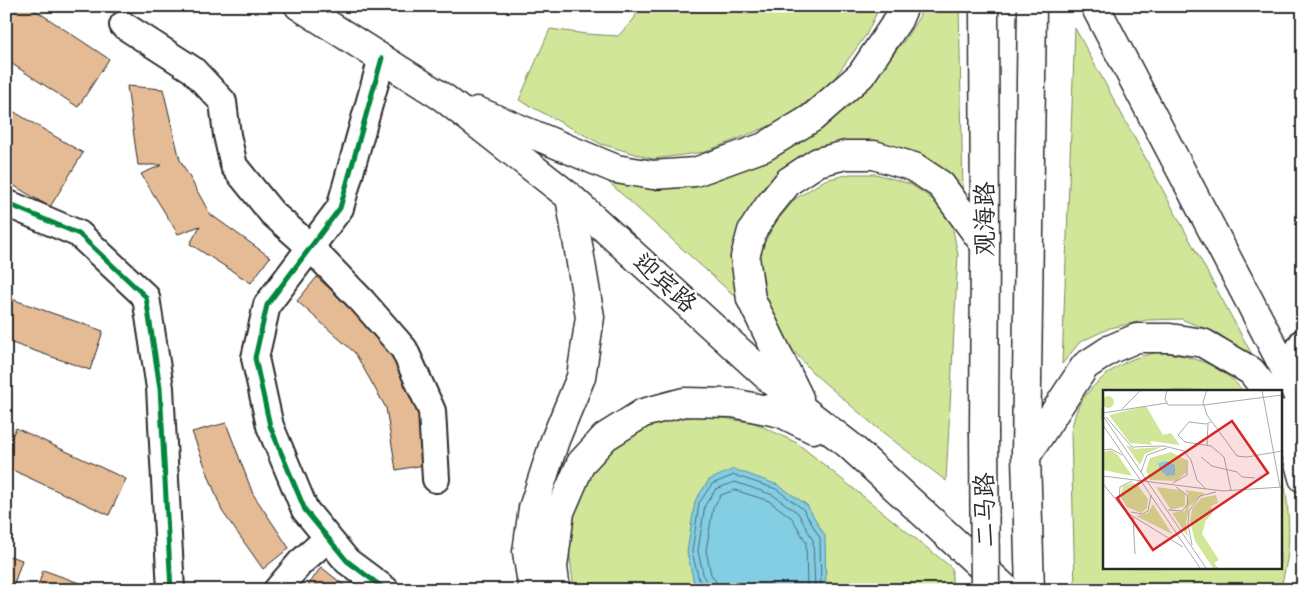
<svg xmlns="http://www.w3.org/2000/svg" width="1309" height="596" viewBox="0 0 1309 596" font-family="Caveat,'LXGW WenKai TC',sans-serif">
<rect width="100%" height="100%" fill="#fff"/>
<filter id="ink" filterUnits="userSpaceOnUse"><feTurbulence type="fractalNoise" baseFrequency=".02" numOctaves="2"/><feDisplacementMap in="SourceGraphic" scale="10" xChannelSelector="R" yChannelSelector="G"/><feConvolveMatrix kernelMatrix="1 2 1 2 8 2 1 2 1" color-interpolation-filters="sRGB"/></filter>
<g filter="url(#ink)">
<path fill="#d2e69a" stroke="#7e8862" d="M640,6h240l-14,29 -35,48 -49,38 -77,31 -52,7 -52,-15 -82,-44 31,-71 36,5 32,2 16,-17z
M923,6h36l4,184 -24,-21 -24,-17 -32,-9h-33l-61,22 -23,19 -15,24 -10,18 -2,74 -145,-131 127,5 27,-6 42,-20 31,-22 60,-57 23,-28 15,-24z
M1075,28l181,334 -37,-28 -38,-15 -34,1 -37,8 -30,14 -18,22z
M850,174h26l34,10 24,16 17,20 7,35 -12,226 -70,-54 -64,-55 -31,-36 -21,-36 -3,-31 6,-24 13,-23 19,-23 30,-19z
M1158,352c34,4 62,11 85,39h-139v176h176v-100c8,21 11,69 7,92 -2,11 -4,21 -7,31h-205l-4,-159c2,-8 4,-18 8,-26 10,-17 28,-33 45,-42 11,-6 23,-8 34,-11z
M703,415l52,8 42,20 155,125v22h-375l-4,-8 -6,-49 15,-47 22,-30 28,-24 33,-11z"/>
<path fill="#83cee3" stroke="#608d99" d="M734,469l44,16 29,20 18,31 1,54h-127l-5,-7 -7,-31 8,-51 14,-21z"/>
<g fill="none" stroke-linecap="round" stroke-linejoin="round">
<path stroke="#4e6c75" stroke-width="1" d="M703,590v-4l-4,-6 -7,-28 7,-49 13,-19 22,-9 42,14 27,20 17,29 1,52
M709,590l-1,-7 -4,-5 -6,-27 7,-46 11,-16 19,-7 38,13 25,18 15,27 2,50
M717,590l-1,-8 -5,-8 -5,-23 7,-43 8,-13 14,-5 34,11 23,17 14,24 1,48"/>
</g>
<path fill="#e4bb94" stroke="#2b2b2b" d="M6,6h23l80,53 -31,48 -72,-47z
M127,86l36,3 17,71 30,54 60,43 -19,26 -61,-39 10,-18 -22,8 -37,-60 21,-9h-24z
M6,107l77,46 -33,54 -44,-26z
M317,277l60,55 41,65 17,66 -39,7 -10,-62 -31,-55 -58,-52z
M6,297l97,34 -13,39 -84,-29z
M226,423l27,71 36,54 -26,21 -41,-58 -30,-79z
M16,428l110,51 -17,36 -103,-48v-19z
M6,555l16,5 -10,30h-6z
M321,567l29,23h-45z
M43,570l56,20h-62z"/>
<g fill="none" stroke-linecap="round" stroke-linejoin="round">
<defs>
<path id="minor" d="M123,25l70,45 30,32 4,33 7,31 38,47 38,34 53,55 41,47 28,62 4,68
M382,58l-42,150 -73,97 -12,53 15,68 35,84 42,51 39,29
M6,203l73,31 67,63 14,91 11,202
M1286,371l17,-29
M277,590l23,-27 28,-25"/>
<path id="major" d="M299,6l145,92 126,99 235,214 44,34 158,145
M1095,6l191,365 9,18 8,20
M477,111l139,58 37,6 42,-3 69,-25 48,-29 49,-43 37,-55 6,-14
M799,398l-48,-99 -6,-42 7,-26 16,-24 21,-26 29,-19 28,-7h28l40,12 27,18 44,60
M1280,414c12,19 17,42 23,64
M984,431l1,-186 -1,-239
M1026,456l59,-90 26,-17 26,-11h33l33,5 48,28 16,20
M533,590l-6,-38 6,-44 22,-68 26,-63 9,-60 -20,-120
M556,590l-3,-23 7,-55 21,-49 24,-26 38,-24 41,-11 49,1 48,10 32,16
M1030,590l-4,-134 6,-450"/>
</defs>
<use href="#minor" stroke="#2b2b2b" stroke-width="30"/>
<use href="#major" stroke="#2b2b2b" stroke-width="31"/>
<use href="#minor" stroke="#fff" stroke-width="26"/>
<use href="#major" stroke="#fff" stroke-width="28"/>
<defs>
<path id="major-bridge" d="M984,431l1,159"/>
</defs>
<use href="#major-bridge" stroke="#2b2b2b" stroke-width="31" stroke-linecap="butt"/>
<use href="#major-bridge" stroke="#fff" stroke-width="28"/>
<defs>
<path id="cycleway" d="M382,58l-42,150 -73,97 -12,53 15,68 35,84 42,51 39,29
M6,203l73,31 67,63 14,91 11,202"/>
</defs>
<use href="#cycleway" stroke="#fff" stroke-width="8"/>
<use href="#cycleway" stroke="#00873e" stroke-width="5"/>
</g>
</g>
<g text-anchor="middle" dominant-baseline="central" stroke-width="4.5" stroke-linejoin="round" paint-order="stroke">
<g font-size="25" fill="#2b2b2b" stroke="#fff">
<text transform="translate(985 219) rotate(-90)">观海路</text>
<text transform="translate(665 283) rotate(42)">迎宾路</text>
<text transform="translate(985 510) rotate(-91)">二马路</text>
</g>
</g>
<g transform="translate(1103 390)">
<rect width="179" height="179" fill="#fff"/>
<path d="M-1 12a6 6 0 1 1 12 0a6 6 0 1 1-12 0ZM43,16l17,29 8,-2 9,12 -30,-4 2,4 -22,-2 -21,-28zM23,55l9,4 26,-2 -16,7 -5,11zM8,60l7,5 14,21 -29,-6v-18zM68,62l15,8 1,12 -11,9 -26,-1 -4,-10 4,-12zM29,93l5,1 11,15 -1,9 -6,5 -14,-6 -7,-11 3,-10zM53,97l23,3 6,4v12l-14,4zM82,100l20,3 -16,14 -3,16 2,14 -16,-24 13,-2 3,-17zM113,105l2,8 -7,3 1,8 -6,6 -4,14 17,26 -5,3 4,5h-5l-18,-27 -5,-20 2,-12 9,-11zM50,114l19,30 -36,-18 12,-3z" fill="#d2e69a"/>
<path d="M64,71l8,4v10l-8,1 -7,-6 -2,-7z" fill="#83cee3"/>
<path fill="none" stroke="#aaa" stroke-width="1" d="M64,0l-2,9 3,6h36l78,-10M104,0l-4,12 4,13 30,41 10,1 35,-6M159,0l18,97M19,19l19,-19M0,23l64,-10M0,26l103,152M3,27l26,30 32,-1 20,5 7,9 6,20 9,9M108,32l-5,2 -17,-2 -11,13 7,7 26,4 13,11 7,33M0,35l97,143M104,55l1,-21M0,60l8,-1 11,6M98,67l11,9 25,6 5,5 13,1M38,82l6,-17 20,-7M0,86l120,15 59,-4M70,93l14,-8v-15M0,94l23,28 57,35M16,110l1,-13 12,-6M65,120l14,1 6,-7 -1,-9 -11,-8M28,122l11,2 6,-3 3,-16M30,127l2,37M89,155l-4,-21 1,-13 11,-15 16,-4"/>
<path fill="#d62828" fill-opacity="0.15" stroke="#d62828" stroke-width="2.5" d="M129,31l36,52 -115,77 -36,-52z"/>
<rect width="179" height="179" fill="none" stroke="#2b2b2b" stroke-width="2.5"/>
</g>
<rect width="1309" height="596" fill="none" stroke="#fff" stroke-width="25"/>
<rect x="12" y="12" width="1284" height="571" fill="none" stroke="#2b2b2b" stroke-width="2" filter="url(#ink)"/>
</svg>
